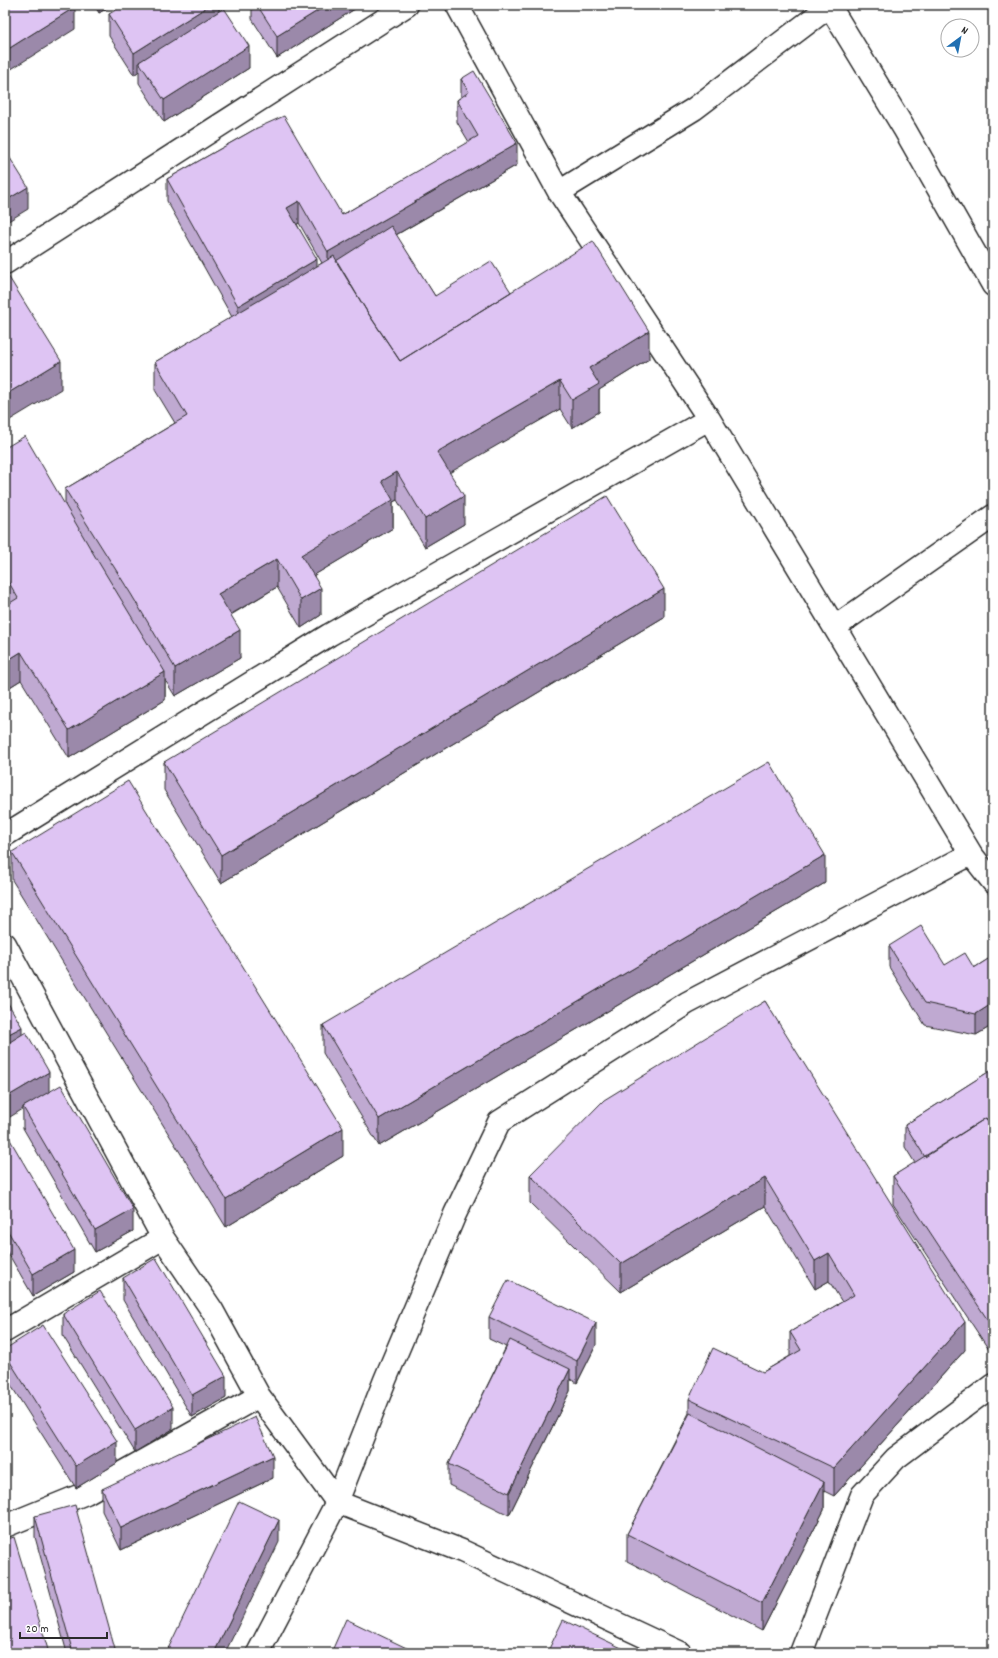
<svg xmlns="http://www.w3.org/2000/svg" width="998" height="1658" viewBox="0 0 998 1658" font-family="Dekko,sans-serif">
<rect width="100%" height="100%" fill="#fff"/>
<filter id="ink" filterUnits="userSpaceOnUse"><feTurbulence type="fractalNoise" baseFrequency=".025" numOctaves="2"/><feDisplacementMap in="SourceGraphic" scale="8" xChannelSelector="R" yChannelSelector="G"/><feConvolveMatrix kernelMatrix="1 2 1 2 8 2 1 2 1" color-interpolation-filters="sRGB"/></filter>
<g filter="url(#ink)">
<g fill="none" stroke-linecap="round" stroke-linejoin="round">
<defs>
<path id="minor" d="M457,5l102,187 150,227 262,435 22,28
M829,5l76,125 88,155
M559,192l135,-83 137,-104
M5,263l402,-258
M835,627l158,-111
M5,835l324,-200 380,-216
M5,944l158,294 49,72 47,86 78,106 125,49 218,102
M5,1331l158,-93
M5,1526l81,-33 173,-97
M258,1653l79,-151 48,-122 70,-166 44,-92 188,-119 284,-149
M801,1653l61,-158 34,-37 97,-73"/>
</defs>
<use href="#minor" stroke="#2b2b2b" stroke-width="25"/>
<use href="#minor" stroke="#fff" stroke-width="22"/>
</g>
<path fill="#bfa9d1" stroke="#2b2b2b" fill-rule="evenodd" d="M94,5h18l-13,8z
M219,5v6l30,57 -85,54 -25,-39v-12l-5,4 -25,-39v-22z
M252,5h109l-84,53 -25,-39z
M461,79l56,86 -121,70 39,61 76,-4 138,67 -50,31v22l-27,16 -12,-19 -111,63 15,52 -39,23 -28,-47 -4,2v26l-79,47 7,40 -20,13 -24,-41 -46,28 9,43 -65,38 -10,-16v20l-96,58 -48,-78 -16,10v-84l1,-1 -1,-1v-156l60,57v-16l110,-66 -20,-33v-28l77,-45 -65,-116v-22l90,-51 85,87 127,-73 -12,-20v-22l4,-3zM299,223l23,40 -5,3 -20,-42z
M664,617l-443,266 -57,-93v-28z
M12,852l331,304 -117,71 -214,-347z
M825,883l-446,263 -56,-93v-28z
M889,946l56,19 29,3 19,-12v69l-17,10 -51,-10 -36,-58z
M765,1001l200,349 -131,146 -10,-5v19l-62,121 -135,-70v-27l62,-121v-14l74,-27 27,-16v-24l52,-30 -13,-21 -14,8 -50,-83 -144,86 -91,-89v-28z
M22,1035l27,57 84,139 -38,21 -72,-124z
M993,1069v287l-100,-152v-28l22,-13 -10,-16v-22z
M5,1131l69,141 -41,24 -28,-48z
M123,1278l103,120 -34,19 -69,-117z
M63,1314l110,115 -38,23 -72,-116z
M489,1317l107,28 -19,38 -7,-4v12l-61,124 -60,-30v-21l57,-117 -17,-8z
M5,1349l112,114 -41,25 -71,-112z
M273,1478l-152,72 -19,-39v-22z
M35,1516l81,137h-49l-32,-116z"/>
<path fill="#9b89aa" stroke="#2b2b2b" d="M99,5h13l-13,8z
M210,5h9v16l-80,41v9l-5,4v-22z
M327,5h34l-84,53v-22z
M75,7v22l-70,44v-22z
M249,46v22l-85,54v-22z
M517,143v22l-189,109v-22z
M28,187v22l-23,14v-22z
M299,201v22l-12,7v-22z
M317,259v22l-79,47v-22z
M649,331v28l-50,31v22l-27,16v-28l17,-32z
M61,361v28l-56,34v-28z
M560,381v28l-123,71v-28z
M397,472v28l-4,2v26l-92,55v-28l81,-74z
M464,496v28l-39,23v-28z
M277,559v28l-59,35v-28z
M321,588v27l-20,13v-28z
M664,589v28l-443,266v-28z
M240,630v28l-65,38v-28z
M21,652v28l-16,10v-28z
M165,672v28l-96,58v-28z
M825,855v28l-446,263v-27z
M993,1003v22l-17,10v-21z
M22,1027v22l-17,9v-22z
M49,1072v22l-26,13v2l-18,11v-22z
M343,1128v28l-117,71v-28z
M765,1178v28l-144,86v-28z
M133,1209v22l-38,21v-22z
M74,1250v22l-41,24v-22z
M829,1253v28l-14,8v-28z
M965,1322v28l-131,146v-28z
M596,1323v22l-19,38v-22z
M570,1369v22l-61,124v-22z
M226,1376v22l-34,19v-22z
M173,1407v22l-38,23v-22z
M117,1441v22l-41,25v-22z
M273,1456v22l-152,72v-22z
M824,1482v28l-62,121v-28z
M279,1520v22l-54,111h-11z"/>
<path fill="#dec4f3" stroke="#2b2b2b" d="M5,5h68l2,2 -70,44z
M124,5h86l-76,48 -25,-39z
M257,5h70l-50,31z
M224,8l25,38 -85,54 -25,-38z
M474,71l43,72 -189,109 -29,-51 -12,7 30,51 -79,47 -71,-127 90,-51 27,-12 58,99 136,-79 -21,-36 12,-8 -8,-13z
M5,150l23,37 -23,14z
M391,226l44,70 56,-35 20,31 -111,69 -34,-51 -30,-49z
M593,241l56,90 -60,37 10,16 -27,16 -12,-19 -123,71 27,44 -39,23 -28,-47 -15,9 11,19 -92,55 20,33 -20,12 -24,-41 -59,35 22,36 -65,38 -44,-74 -66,-105 122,-73 -32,-54 179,-106 32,54 34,51z
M5,271l56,90 -56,34z
M25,436l68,117 72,119 -96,58 -48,-78 -16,10v-56l13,-8 -13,-22v-128z
M607,496l57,93 -443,266 -57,-93z
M769,762l56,93 -446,264 -56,-94z
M128,781l215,347 -117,71 -214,-347z
M921,926l24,39 20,-12 9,15 19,-12v47l-17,11 -51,-11 -36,-57z
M5,998l17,29 -17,9z
M765,1001l200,321 -131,146 -145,-69 24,-51 50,24 38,-22 -11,-18 64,-37 -25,-42 -14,8 -50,-83 -144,86 -91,-89 74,-75z
M26,1032l23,40 -44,26v-53z
M993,1069v61l-7,-12 -61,39 -20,-32z
M61,1085l72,124 -38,21 -72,-123z
M986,1118l7,12v198l-100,-152z
M5,1131l69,119 -41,24 -28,-48z
M156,1258l70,118 -34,19 -69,-117z
M508,1280l88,43 -19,38 -88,-44z
M100,1291l73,116 -38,23 -72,-116z
M43,1325l74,116 -41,25 -71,-112v-5z
M510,1340l60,29 -61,124 -60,-29z
M690,1413l134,69 -62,121 -135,-69z
M255,1417l18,39 -152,72 -19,-39z
M239,1501l40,19 -65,133h-48z
M75,1505l41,148h-43l-38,-137z
M14,1537l35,116h-43l-1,-3v-110z
M346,1619l71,34h-86z
M563,1620l69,33h-85z"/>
</g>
<rect width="998" height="1658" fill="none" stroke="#fff" stroke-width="20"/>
<rect x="10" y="10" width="978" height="1638" fill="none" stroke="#2b2b2b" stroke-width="1.5" filter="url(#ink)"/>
<g transform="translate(960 38) rotate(32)"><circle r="19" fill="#ffffff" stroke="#aaaaaa"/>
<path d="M0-3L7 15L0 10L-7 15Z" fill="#1f6fb2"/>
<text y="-6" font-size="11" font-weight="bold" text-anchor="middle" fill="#2b2b2b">N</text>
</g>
<path d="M20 1632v6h87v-6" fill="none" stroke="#2b2b2b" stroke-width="2"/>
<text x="26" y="1632" font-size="12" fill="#2b2b2b" stroke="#ffffff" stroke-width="3" paint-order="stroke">20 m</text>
</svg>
